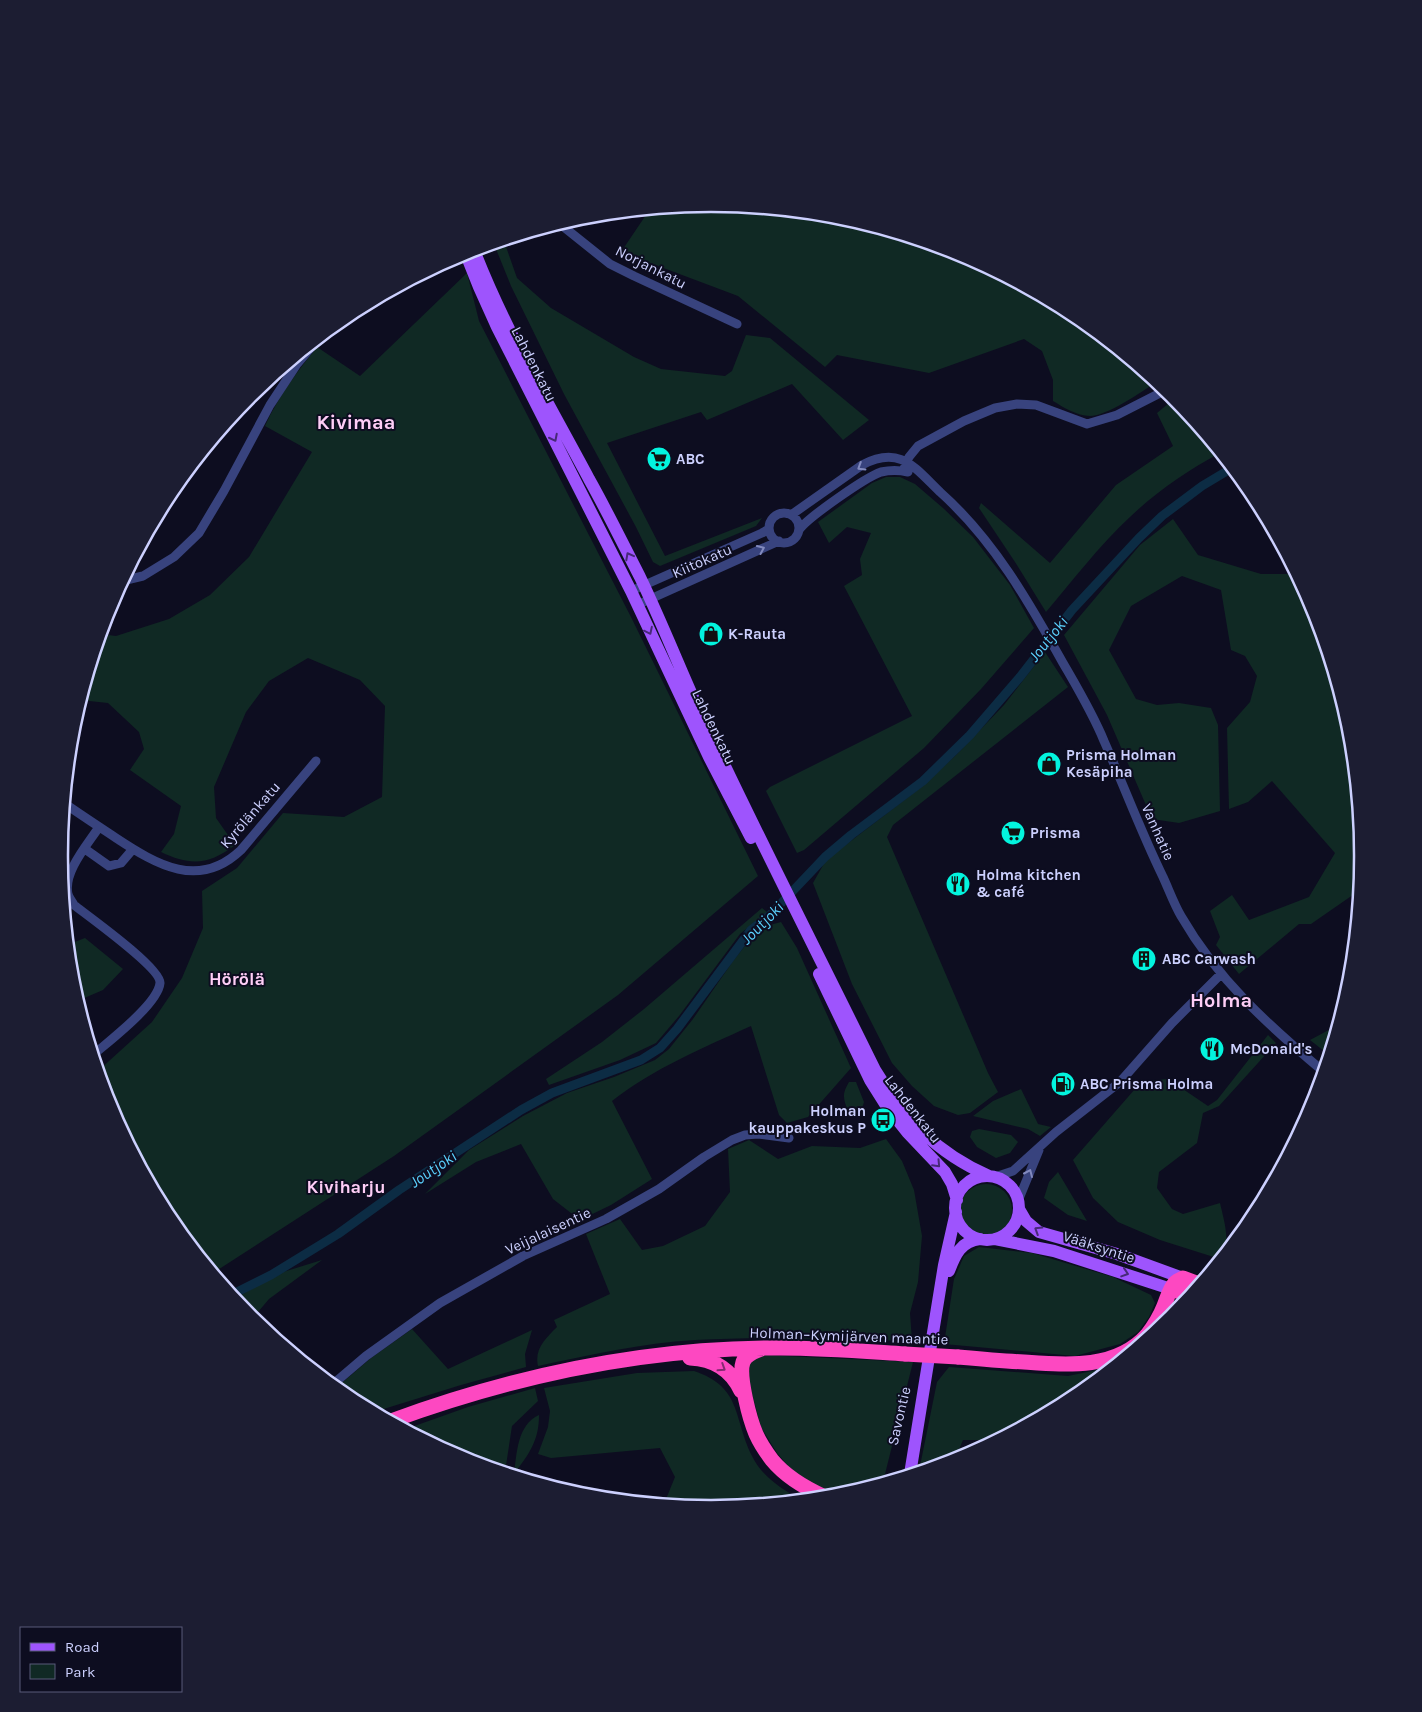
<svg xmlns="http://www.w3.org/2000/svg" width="1422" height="1712" viewBox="0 0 1422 1712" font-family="Karla,sans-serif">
<rect width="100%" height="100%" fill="#0d0d20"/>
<path fill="#102924" d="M711,204l128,12 122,38 113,60 83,68c-16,10 -50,34 -67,34 -13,0 -27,-9 -37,-15v-21l-11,-29 -18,-12 -95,34 -92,-18 -12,12 -87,-71 -117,-44 27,-40v-2z
M505,240l-1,1 13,37 34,30 83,49 27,12 64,7 7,-5 14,-36 24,3 99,82 -26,20 -51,-56 -85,36 -6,-8 -94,31 58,113 97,-38 -6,8 -96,40 -7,-4 -17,-35 -72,-133 -53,-108 -17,-42z
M467,273l12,48 152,296 127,259 -140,119 -224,161 -181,117 -44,-55 -61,-113 -10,-34 54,-49 30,-44 21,-50 -1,-37 35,-23 46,-55 61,4 38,-20 3,-91 -25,-26 -52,-22 -39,23 -23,31 -32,75 2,31 19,27c-26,20 -45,21 -74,7l13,-18 7,-28 -51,-36 14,-21 -5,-17 -31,-29 -28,-3 20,-66 16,2 53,-17 41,-24 39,-38 63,-105 -47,-26c13,-29 32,-54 52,-79l43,29z
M1169,403l21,13 30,37c-32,17 -64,39 -90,64 -31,29 -57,63 -84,95l-31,-50 -36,-54 2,-5 69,60 66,-78 57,-39 -16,-33z
M886,477h14l15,7 28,24 30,29 37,48 24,43 -53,61 -57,59 -120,102 -7,3 -31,-62 4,-4 142,-71 -68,-130 18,-11 -2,-16 11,-26 -24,-6 -18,16 -11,-21 54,-39z
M1173,519l25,36 63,19h35l18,33 37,122 12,127 -3,34 -49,34h-12l-60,50 -23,-29 4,-8 -10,-26 22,-16 17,25 60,-23 26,-44 -63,-72 -24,21 -19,7 -2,-81 23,-26 7,-26 -12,-20 -14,-6 -10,-60 -39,-14 -51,30 -22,44 27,49 21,6 22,-2 32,5 7,17 2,86 -41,12 -27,-4 -45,-104 -43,-80 76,-90z
M1045,652l23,35 -175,138 -6,12 101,236 10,19 -28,21 -12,2 -24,-9 -22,-20 -20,-23 -40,-79 -39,-101 13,-23 98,-75 32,-30 48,-50z
M762,908l5,4 -27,22 -61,82 -23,27 -36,17 -71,25 -3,-6 56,-37 42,-33z
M781,922l16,26 54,120 -43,49 -21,6 -8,-8 -28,-89c-48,22 -97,42 -139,75l40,78 -41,26 -31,15 -27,-21 -32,-55 -45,18 -51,32 44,-44 54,-34 44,-23 47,-16 41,-17 14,-11 24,-30 40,-58 19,-24 14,-11z
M85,938l38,31 -20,21 -21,9 -7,-25 -5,1 -3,-30z
M1338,1025l-9,30 -19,-15z
M1268,1035l8,8 -57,63 -16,7 -6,30 -38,29 -2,16 15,21 11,5 37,-11c4,18 12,41 0,56l-60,-19 -42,-18 -25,-24 -20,-38 69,-79 26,-2 40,27 9,-6z
M849,1082h7l8,20 -3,10 -13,-1c-5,-13 -6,-17 1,-29z
M1021,1089l17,35 13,3 -11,9 -12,-7 -55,-13 20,-15z
M979,1129l32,6 7,7 -8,11 -14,5 -19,-11 -7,-10 2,-6z
M886,1139l16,22 12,29 8,46 -4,46 -8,31 2,28c-72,-1 -145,-5 -217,-1 -53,3 -105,15 -157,26 -4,-17 8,-28 19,-39l-3,-7 56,-26 -24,-60 34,-15 22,31 21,-4 42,-20 25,-34 -2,-43 21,-9 29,19 34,-13 48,2z
M1058,1172l29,49 -19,-6 -24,-17 5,-16z
M960 1210a26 26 0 1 1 52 0a26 26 0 1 1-52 0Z
M979,1247l53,6 81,24 38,18 4,8 -6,14 -11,15 -18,12 -45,12 -131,-12 10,-65 10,-23z
M322,1260l-53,39 -17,20 -18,-20 46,-26z
M412,1329l36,40 84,-39 -7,24 1,13 -65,18 -87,27 -26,-14 -12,-10 35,-30z
M762,1355l151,7 -30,120 -42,13 -26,-10 -17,-11 -10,-8 -11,-13 -16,-26 -14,-52 1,-12z
M949,1367l119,9 44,-9 -39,31 -77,42h-33l-9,21 -35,10 18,-89z
M694,1371c48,16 39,46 58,85 9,19 29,33 48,43l-89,9 -47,-4 11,-27 -15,-29 -109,10 -13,-4 10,-27 2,-16 -6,-23 93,-15z
M535,1388l3,13 -26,25 -7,46 -44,-14 -55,-29 62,-22z
M539,1415c0,26 -10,39 -25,59 3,-21 3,-49 25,-59z"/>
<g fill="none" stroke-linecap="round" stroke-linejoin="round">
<path stroke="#0c2c44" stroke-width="9" d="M231,1295l40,-20 67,-41 61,-44 122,-80 31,-17 89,-33 19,-12 17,-19 74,-99 19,-15 55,-58 26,-22 72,-54 47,-46 50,-58 52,-67 67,-72 23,-22 40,-30 30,-18"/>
<path stroke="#38437e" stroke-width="9" d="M560,224l50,40 24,12 103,48
M903,471l6,-14 9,-11 46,-25 31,-13 22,-4 19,1 51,19 30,-9 49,-25
M769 528a15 15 0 1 1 30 0a15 15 0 1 1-30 0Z
M791,515l71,-50c38,-20 52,2 78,27 53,47 89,110 123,171 15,26 30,51 41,78 20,45 37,91 59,136 6,13 11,27 18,39 37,64 87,109 143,156
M799,530c8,-12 67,-53 82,-58 9,-2 18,-2 27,0
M122,581l21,-5 31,-19 25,-24 25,-42 46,-86 27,-41 21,-25
M631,591l131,-58 7,-4
M637,605l142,-64
M64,803c17,12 34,23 52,35 41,27 83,52 125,12l75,-89
M85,849l24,17 12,-3 12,-14
M93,1055c16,-14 65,-51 67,-72 1,-15 -72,-67 -86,-78 -2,-4 -5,-7 -6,-11 -5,-22 20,-50 31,-67
M995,1177l18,-6 43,-39 64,-50 52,-59 49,-49
M1018,1201l21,-51
M332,1385l34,-29 74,-53 83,-47 83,-37 53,-30 45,-32 28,-17 13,-5 13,-1 31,4"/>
<path stroke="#9e54fd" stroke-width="12" d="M474,250c31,80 75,154 115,229 18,32 34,65 51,98 26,54 47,110 73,164 52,110 108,219 162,329 31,50 60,82 114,106
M465,252l14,35 18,40 134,264 78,166 42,81
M819,974l51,106 17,27 20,25 38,40 7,12 5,16
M955 1208a32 32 0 1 1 64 0a32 32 0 1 1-64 0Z
M1019,1209l7,12 13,11 78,22 66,24
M995,1239l59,12 117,38
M949,1271c6,-16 12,-30 31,-32
M910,1474l34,-209 12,-53"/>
<path stroke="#fd48c1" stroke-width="15" d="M1171,1289l19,6
M761,1349c-7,3 -15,5 -18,13 -5,14 7,58 13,72 4,9 10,18 16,26 14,17 33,28 53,37
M958,1357c22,2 44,4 66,5 41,3 92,8 123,-27 7,-9 13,-19 17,-29 3,-7 5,-16 10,-22 2,-3 6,-4 9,-6l16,6
M690,1358c24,1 41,11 51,33
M391,1421c120,-44 249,-72 378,-73 45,-1 91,3 136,6"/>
<path stroke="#fd48c1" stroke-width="15" d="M905,1354l53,3"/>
</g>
<defs><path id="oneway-chevron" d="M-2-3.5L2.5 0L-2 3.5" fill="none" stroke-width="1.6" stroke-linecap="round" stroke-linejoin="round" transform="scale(1.25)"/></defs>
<g stroke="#472978">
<use href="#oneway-chevron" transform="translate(554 438) rotate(63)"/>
<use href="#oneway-chevron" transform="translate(629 556) rotate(-118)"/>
<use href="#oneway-chevron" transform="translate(649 631) rotate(64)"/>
<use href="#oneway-chevron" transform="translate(937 1164) rotate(47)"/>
<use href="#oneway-chevron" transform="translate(1038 1230) rotate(-148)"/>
<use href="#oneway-chevron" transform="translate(1125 1273) rotate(18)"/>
</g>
<g stroke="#828abe">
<use href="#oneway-chevron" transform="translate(861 467) rotate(148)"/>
<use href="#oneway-chevron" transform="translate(761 549) rotate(-24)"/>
<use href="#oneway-chevron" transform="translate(1029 1173) rotate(-66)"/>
</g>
<use stroke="#852a70" href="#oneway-chevron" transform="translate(722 1368) rotate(33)"/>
<defs>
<symbol id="supermarket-disc" viewBox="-11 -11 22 22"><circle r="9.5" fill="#03f4de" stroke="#0d0d20"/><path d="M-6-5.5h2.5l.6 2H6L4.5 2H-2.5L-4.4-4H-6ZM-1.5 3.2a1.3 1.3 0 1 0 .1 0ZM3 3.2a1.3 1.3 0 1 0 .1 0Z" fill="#111"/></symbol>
<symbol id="shop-disc" viewBox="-11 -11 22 22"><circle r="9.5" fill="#03f4de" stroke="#0d0d20"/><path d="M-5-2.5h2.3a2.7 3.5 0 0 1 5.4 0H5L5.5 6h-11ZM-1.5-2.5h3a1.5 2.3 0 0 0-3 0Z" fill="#111"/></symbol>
<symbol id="restaurant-disc" viewBox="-11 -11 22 22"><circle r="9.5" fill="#03f4de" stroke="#0d0d20"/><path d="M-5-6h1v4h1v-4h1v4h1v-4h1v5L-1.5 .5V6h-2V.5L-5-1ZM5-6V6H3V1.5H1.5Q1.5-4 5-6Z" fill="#111"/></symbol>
<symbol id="building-disc" viewBox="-11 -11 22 22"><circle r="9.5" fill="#03f4de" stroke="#0d0d20"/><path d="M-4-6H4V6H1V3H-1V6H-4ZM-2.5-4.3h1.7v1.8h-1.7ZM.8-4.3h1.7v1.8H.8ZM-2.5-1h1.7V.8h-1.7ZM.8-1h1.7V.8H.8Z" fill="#111"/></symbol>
<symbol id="fuel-disc" viewBox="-11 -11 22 22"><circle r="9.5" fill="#03f4de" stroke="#0d0d20"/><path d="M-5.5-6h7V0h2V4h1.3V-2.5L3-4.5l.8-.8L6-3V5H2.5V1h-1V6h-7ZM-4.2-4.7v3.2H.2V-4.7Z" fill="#111"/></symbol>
<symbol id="bus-disc" viewBox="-11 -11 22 22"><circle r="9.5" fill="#03f4de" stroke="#0d0d20"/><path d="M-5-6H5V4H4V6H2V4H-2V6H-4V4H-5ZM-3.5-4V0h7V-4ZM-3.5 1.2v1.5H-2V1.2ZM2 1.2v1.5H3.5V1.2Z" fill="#111"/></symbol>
</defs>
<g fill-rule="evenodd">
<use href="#supermarket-disc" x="645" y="445" width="28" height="28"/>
<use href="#shop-disc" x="697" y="620" width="28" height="28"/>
<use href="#shop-disc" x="1035" y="750" width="28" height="28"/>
<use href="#supermarket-disc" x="999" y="819" width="28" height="28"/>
<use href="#restaurant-disc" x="944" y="870" width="28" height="28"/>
<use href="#building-disc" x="1130" y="945" width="28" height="28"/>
<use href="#restaurant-disc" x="1198" y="1035" width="28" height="28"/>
<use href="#fuel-disc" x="1049" y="1070" width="28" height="28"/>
<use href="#bus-disc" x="869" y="1106" width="28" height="28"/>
</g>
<g text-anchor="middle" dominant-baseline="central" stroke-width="4" stroke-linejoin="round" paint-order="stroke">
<g font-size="15" fill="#ccd0fe" stroke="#0d0d20">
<text transform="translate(651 267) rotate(27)">Norjankatu</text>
<text transform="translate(534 364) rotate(63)">Lahdenkatu</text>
<text transform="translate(702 561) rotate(-24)">Kiitokatu</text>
<text transform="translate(714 727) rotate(64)">Lahdenkatu</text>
<text transform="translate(250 815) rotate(-49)">Kyrölänkatu</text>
<text transform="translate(1158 832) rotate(66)">Vanhatie</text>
<text transform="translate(913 1109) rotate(52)">Lahdenkatu</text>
<text transform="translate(548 1231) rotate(-25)">Veijalaisentie</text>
<text transform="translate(1099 1247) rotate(18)">Vääksyntie</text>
<text transform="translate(849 1336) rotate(2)">Holman–Kymijärven maantie</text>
<text transform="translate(899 1416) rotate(-77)">Savontie</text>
</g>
<g font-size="15" font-weight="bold" fill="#ccd0fe" stroke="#0d0d20" text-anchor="start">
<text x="676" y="459">ABC</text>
<text x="728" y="634">K-Rauta</text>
<text x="1066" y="755">Prisma Holman<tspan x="1066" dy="17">Kesäpiha</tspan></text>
<text x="1030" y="833">Prisma</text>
<text x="976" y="875">Holma kitchen<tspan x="976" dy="17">&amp; café</tspan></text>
<text x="1162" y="959">ABC Carwash</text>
<text x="1230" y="1049">McDonald's</text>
<text x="1080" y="1084">ABC Prisma Holma</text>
<text x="866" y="1111" text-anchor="end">Holman<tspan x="866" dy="17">kauppakeskus P</tspan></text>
</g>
<g font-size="16" font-style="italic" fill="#5bd1fd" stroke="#0d0d20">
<text transform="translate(1048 639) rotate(-51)">Joutjoki</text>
<text transform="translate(762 923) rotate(-45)">Joutjoki</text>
<text transform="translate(433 1169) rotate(-34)">Joutjoki</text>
</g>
<g font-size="18" font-weight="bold" fill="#fecef6" stroke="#0d0d20">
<text x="237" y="979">Hörölä</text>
<text x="346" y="1187">Kiviharju</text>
</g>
<g font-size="20" font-weight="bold" fill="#fecef6" stroke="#0d0d20">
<text x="356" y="422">Kivimaa</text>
<text x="1221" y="1000">Holma</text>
</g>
</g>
<path d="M0 0H1422V1712H0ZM711 212H711A643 643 0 0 1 1354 855V857A643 643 0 0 1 711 1500H711A643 643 0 0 1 68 857V855A643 643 0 0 1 711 212Z" fill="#1c1d32" fill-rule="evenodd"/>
<path fill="none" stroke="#ccd0fe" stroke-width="2.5" d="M711 212H711A643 643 0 0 1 1354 855V857A643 643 0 0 1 711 1500H711A643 643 0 0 1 68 857V855A643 643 0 0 1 711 212Z"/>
<rect x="20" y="1627" width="162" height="65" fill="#0d0d20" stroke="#595b79"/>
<rect x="30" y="1643" width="25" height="8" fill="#9e54fd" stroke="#595b79"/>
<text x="65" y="1652" font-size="15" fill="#ccd0fe">Road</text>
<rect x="30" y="1664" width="25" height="15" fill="#102924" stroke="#595b79"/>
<text x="65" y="1677" font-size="15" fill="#ccd0fe">Park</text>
</svg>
